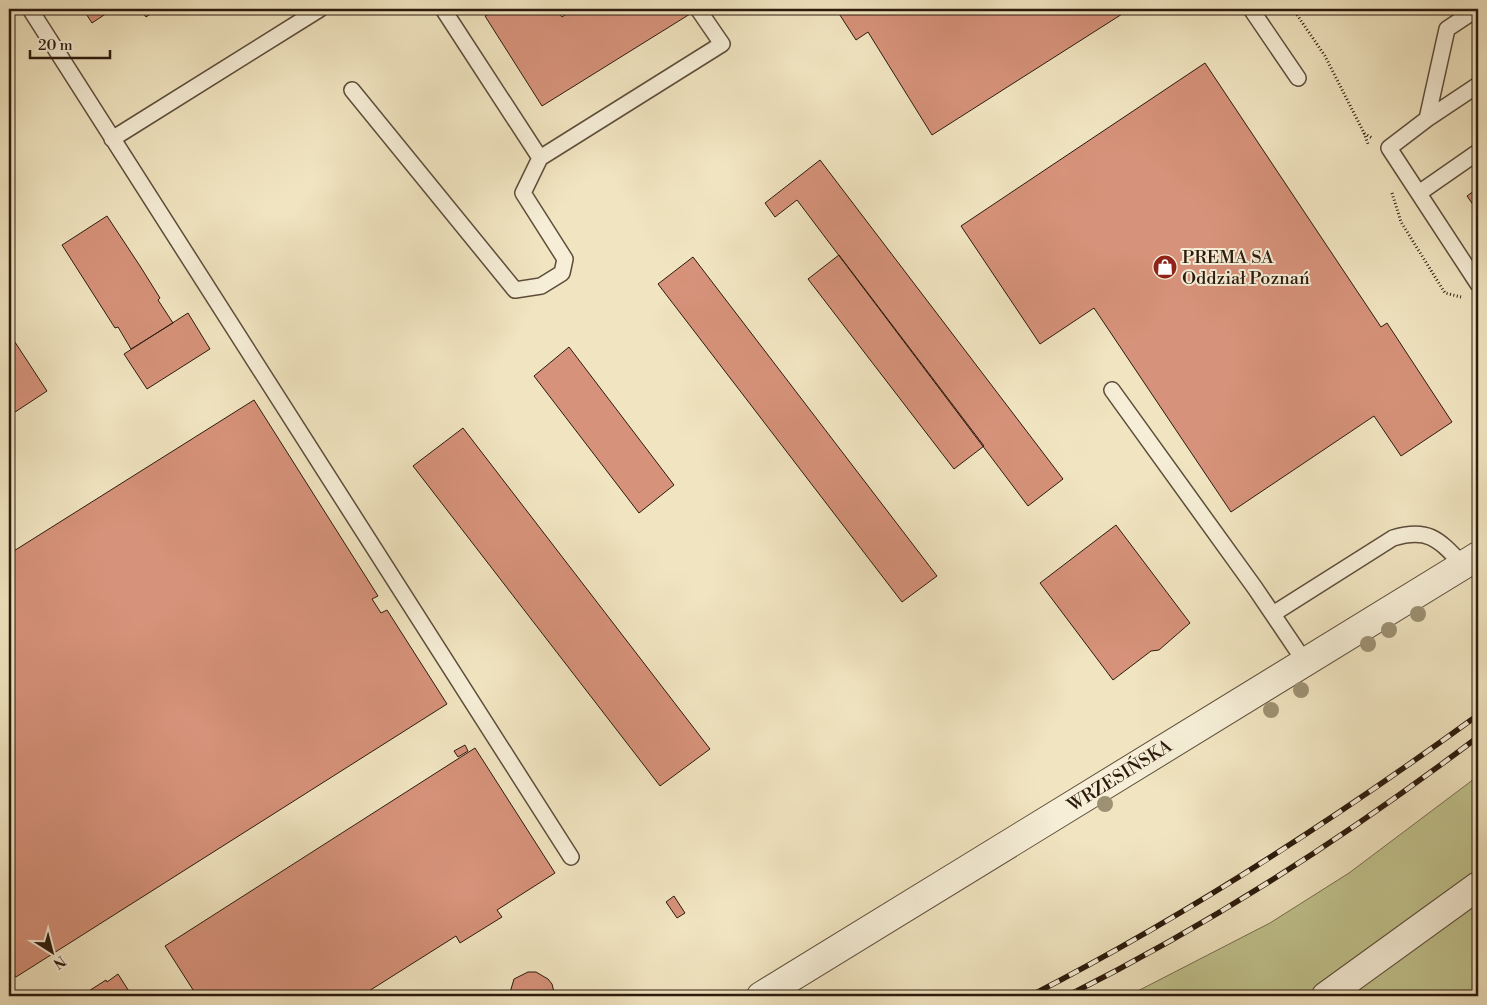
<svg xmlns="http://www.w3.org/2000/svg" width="1487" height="1005" viewBox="0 0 1487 1005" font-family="'Libre Bodoni',serif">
<rect width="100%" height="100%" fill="#f1e5c1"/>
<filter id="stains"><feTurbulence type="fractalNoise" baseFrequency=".004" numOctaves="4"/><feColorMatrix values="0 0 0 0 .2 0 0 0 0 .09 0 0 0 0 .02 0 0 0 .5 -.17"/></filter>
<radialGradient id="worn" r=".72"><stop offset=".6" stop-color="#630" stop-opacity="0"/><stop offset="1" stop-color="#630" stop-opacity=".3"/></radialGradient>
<path fill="#c0c38e" stroke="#766e4e" d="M1478,776v220h-350l142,-73 79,-50z"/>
<path fill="#d6927a" stroke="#2c1a0d" d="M83,9h30l-21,14z
M140,9h18l-12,8z
M498,9h58l6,8 12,-8h113l3,5 -148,92 -57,-90z
M836,9h294l-198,126 -64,-103 -12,8z
M1205,63l176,264 6,-4 65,99 -51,34 -27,-40 -143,96 -137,-204 -54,36 -79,-118z
M820,160l243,319 -35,27 -231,-306 -22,17 -10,-14z
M1478,188v24l-11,-16z
M107,216l33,50 20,32 -2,2 15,23 -42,26 -13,-22 -3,1 -53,-83z
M839,255l145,191 -30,23 -146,-190z
M693,257l244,319 -35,26 -244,-318z
M188,313l22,36 -63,40 -23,-35z
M9,333l38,58 -38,25z
M569,347l105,138 -35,28 -105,-137z
M254,400l124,196 -6,3 9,14 6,-3 60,94 -431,273 -7,-10v-413z
M463,428l247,321 -50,37 -247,-320z
M1116,525l74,98 -31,27 -8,1 -38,29 -73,-97z
M465,745l3,6 -10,6 -4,-6z
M475,748l80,125 -58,37 5,7 -42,26 -4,-7 -95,60h-164l-32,-50z
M674,896l11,17 -8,5 -11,-16z
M528,972h8l12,7 4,5 3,12h-46l5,-17z
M118,974l14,22h-51l25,-16 1,2z"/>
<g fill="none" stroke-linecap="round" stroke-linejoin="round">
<defs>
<path id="service" d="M30,9l541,848
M443,9l97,149 182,-114 -24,-35
M1251,9l47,69
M1477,9l-30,20 -20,90 -38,29 89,136
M352,90l163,200 26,-4 21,-13 3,-14 -42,-66 17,-35
M1427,119l51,-34
M112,139l208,-130
M1419,193l59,-41
M1112,390l143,198 50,74
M1273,614l120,-76c36,-11 46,2 70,27"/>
<path id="minor" d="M761,996l717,-440
M1326,996l152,-110"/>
</defs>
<use href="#service" stroke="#5d4d3a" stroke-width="18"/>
<use href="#minor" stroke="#5d4d3a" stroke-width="30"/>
<path stroke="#2c1a0d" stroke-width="3" stroke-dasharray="1 2.5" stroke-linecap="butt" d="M1293,9l32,47 39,77 8,5
M1364,133l4,11
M1392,193l9,29 44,71 16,4"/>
<use href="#service" stroke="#f6eed7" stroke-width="15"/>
<use href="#minor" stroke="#f6eed7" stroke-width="28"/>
<defs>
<path id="rail" d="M1030,996c158,-81 305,-177 448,-281
M1067,996c144,-72 283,-162 411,-259"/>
</defs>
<use href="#rail" stroke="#2c1a0d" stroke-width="5.5"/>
<use href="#rail" stroke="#f6eed7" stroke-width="4" stroke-dasharray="11" stroke-linecap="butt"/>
</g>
<g fill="#9d9173">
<circle cx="1418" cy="614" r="8"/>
<circle cx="1389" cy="630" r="8"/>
<circle cx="1368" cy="644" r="8"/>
<circle cx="1301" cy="690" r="8"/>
<circle cx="1271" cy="710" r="8"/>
<circle cx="1105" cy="804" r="8"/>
</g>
<defs>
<symbol id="shop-disc" viewBox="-11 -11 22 22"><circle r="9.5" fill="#8f2418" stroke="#f6eed7"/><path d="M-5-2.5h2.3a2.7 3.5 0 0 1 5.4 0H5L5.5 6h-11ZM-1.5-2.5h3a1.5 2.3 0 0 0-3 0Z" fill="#fff"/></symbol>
</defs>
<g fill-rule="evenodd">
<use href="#shop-disc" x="1151" y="253" width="28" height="28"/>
</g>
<g text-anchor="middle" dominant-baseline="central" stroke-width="4" stroke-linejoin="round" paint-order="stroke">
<g font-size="18" fill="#2c1a0d" stroke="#f6eed7" text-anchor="start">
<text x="1182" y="257">PREMA SA<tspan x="1182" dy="21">Oddział Poznań</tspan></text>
</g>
<g font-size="18" fill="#2c1a0d" stroke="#f6eed7">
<text transform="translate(1120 776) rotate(-32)">WRZESIŃSKA</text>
</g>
</g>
<rect width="1487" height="1005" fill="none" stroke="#f1e5c1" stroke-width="30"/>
<rect x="10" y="10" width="1467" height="985" fill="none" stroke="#2c1a0d" stroke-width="2.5"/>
<rect x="15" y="15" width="1457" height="975" fill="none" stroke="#2c1a0d"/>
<g transform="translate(52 952) rotate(144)" stroke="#f6eed7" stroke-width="4" paint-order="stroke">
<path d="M0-4L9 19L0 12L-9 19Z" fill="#2c1a0d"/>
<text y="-8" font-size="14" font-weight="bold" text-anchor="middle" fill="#2c1a0d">N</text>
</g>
<path d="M30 50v8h80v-8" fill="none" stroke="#2c1a0d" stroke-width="2.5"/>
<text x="38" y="50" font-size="15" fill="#2c1a0d" stroke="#f6eed7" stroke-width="4" paint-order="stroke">20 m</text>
<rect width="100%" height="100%" filter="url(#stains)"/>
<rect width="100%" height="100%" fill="url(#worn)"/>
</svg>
